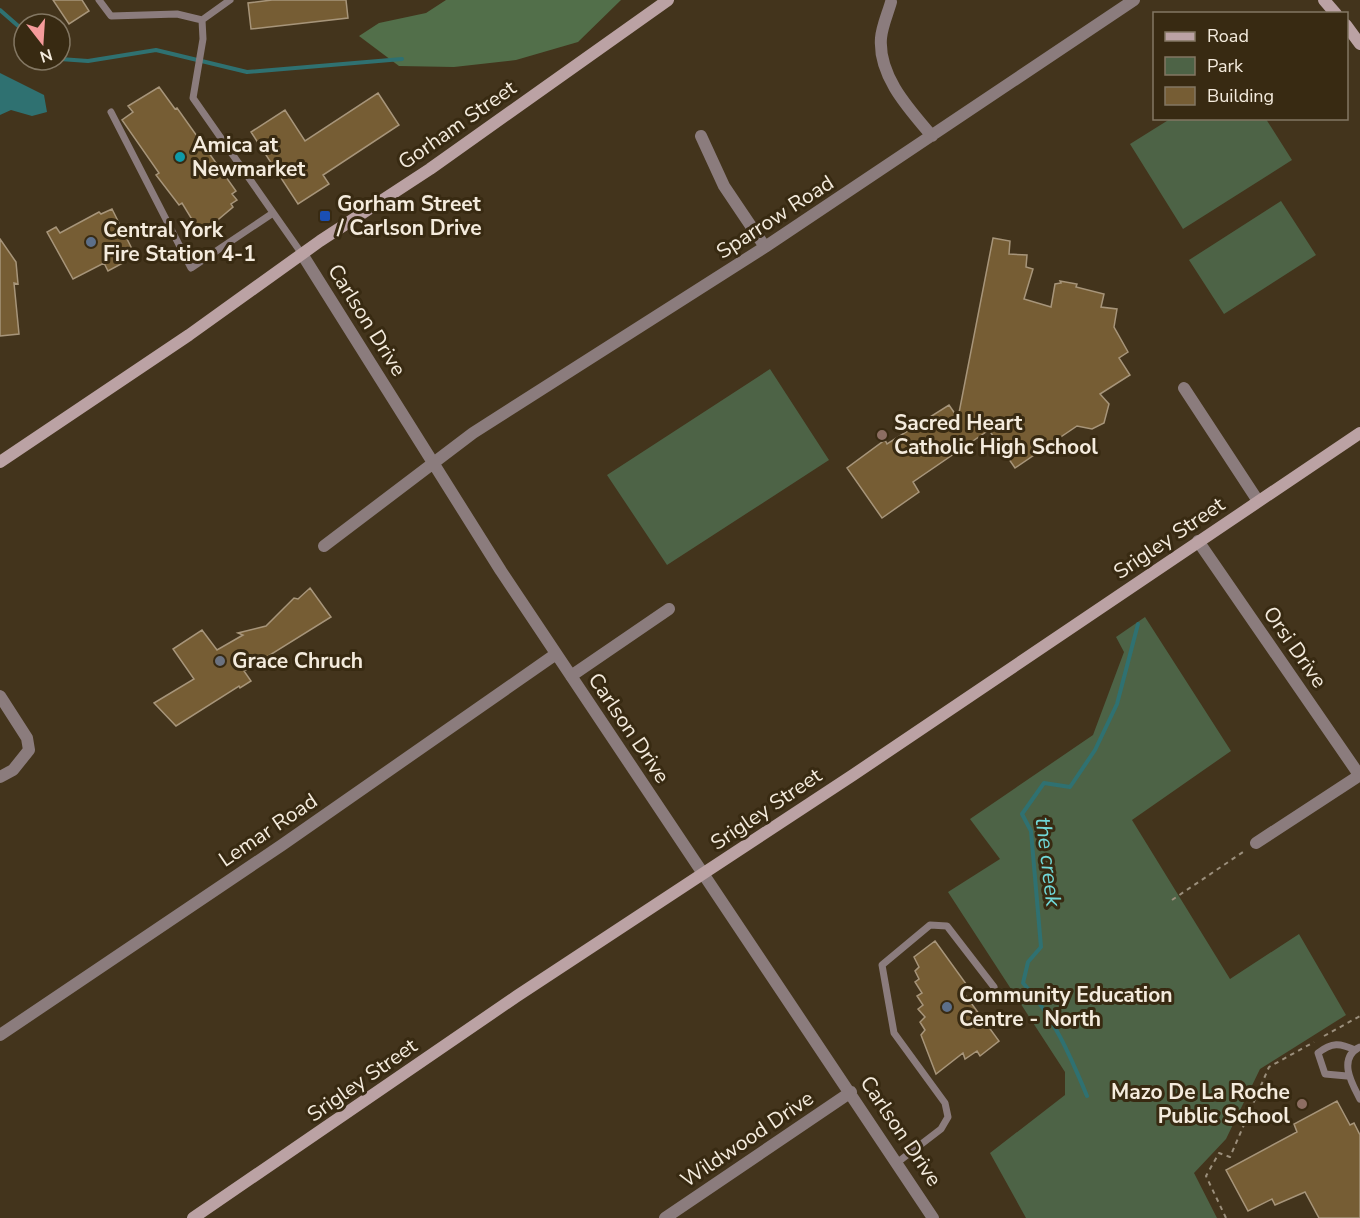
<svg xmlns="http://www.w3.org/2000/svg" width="1360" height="1218" viewBox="0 0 1360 1218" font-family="'Nunito Sans',sans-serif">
<rect width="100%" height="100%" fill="#43341c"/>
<path fill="#4d6346" d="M1170,119h96l26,41 -109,69 -53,-85z
M1281,201l35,54 -92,59 -35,-54z
M770,369l59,91 -162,105 -60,-90z
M1145,617l86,134 -99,69 98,159 69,-45 47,81 -86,54 -34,70 -32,34 23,45h-191l-36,-65 75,-58v-23l-117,-180 52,-33 -30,-40 123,-84 31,-83 -8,-15z"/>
<path fill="#526f4a" d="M446,0h175l-43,42 -62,18 -62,7 -55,-1 -40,-30 20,-13 47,-10z"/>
<path fill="#2f7171" d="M0,73l44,22 3,17 -15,4 -21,-6 -11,5z"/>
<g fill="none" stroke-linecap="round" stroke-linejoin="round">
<path stroke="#2f7171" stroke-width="4" d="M0,10l24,21
M60,59l28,2 68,-11 91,22 155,-13
M1087,1096c-17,-41 -34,-80 -64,-113l5,-21 13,-15 -10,-116 -9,-17 22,-31 26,4 25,-37 22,-46 21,-80"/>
</g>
<path fill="#765d34" stroke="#a7957a" stroke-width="1.5" d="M53,0h29l7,11 -20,13z
M272,0h74l2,18 -97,11 -3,-26z
M159,87l16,22 2,-1 59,83 -4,3 5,6 -6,4 2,3 -26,22 -1,-3 -7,5 -17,-28 -3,2 -23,-30 3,-2 -37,-53 11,-8 -5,-6z
M378,93l21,32 -76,50 6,9 -31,20 -47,-72 34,-22 20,31z
M112,209l21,42 -4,2 -6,10 -15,8 -4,-8 -31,16 -26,-47 9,-5 4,6 39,-21 2,2z
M993,238l17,3 -1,13 18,1 -1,12 7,2 -9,30 27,8 4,-23 6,-1 -1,-2 17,3 -1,3 28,7 -3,13 16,2 -3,18 14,25 -9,6 11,17 -30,19 9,10 -5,19 -12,6 -15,-3 -62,42 -26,-38 -76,52 6,10 -37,26 -35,-50 38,-28 2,4 62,-39 9,13z
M0,239l16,23 2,22 -4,-1 5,51 -19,2z
M310,588l21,29 -87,54 7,10 -11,7 -1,-2 -63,40 -22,-23 40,-24 -21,-30 29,-19 15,20 26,-15 -5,-2 28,-7 28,-28 4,1z
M935,941l34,47 -6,4 36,49 -19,15 -3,-5 -12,8 -2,-6 -27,21 -15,-39 4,-5 -5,-8 5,-5 -7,-8 5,-4 -6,-9 5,-3 -7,-11 4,-3 -4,-8 4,-4 -5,-10z
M1337,1101l13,24 4,-2 6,12v83h-41l-14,-26 -30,13 -3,-6 -24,12 -22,-41 71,-38 -3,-8z"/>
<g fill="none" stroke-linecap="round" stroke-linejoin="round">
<path stroke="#9b8f7c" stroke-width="2" stroke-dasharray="4.5 4.5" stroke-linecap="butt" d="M1172,900l74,-50
M1324,1036l36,-20
M1226,1218l-20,-42 13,-23 11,4 39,-90 45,-25"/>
<path stroke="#8b7c7d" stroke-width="7" d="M99,0l12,16 66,-2 25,6
M230,0l-28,20 1,19 -10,59 109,156
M111,112l80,156 82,-55
M1360,1047c-23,11 -8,37 0,52
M1347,1076l-22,-2 -7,-21c14,-11 22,-10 37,-3
M898,1162l43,-33 7,-12 -3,-14 -51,-70 -12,-68 48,-40 17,1 47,61"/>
<path stroke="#8b7c7d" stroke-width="12" d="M891,2c-3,11 -9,24 -10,36 -3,38 28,71 51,98
M701,136l23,50 41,61
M302,254l199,317 432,647
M1184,388l74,113
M1198,541l162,235
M324,546l149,-113 292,-186 369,-247
M571,676l98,-67
M0,696l27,42 2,12 -16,20 -13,7
M1256,843l104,-68
M0,1035l282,-190 274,-191
M665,1218l186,-126"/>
<path stroke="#bba2a4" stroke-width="12" d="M1324,0l12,14
M1346,25l14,19
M0,462l189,-127 131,-94 110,-72 238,-169
M193,1218l324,-222 336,-221 507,-342"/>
</g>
<circle fill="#0f9aa8" stroke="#382a12" stroke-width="2" cx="180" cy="157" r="6"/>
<rect fill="#1a4fb4" stroke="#382a12" stroke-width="2" x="319" y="210" width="12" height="12" rx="3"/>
<g fill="#5c6f8a" stroke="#382a12" stroke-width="2">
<circle cx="91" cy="242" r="6"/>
<circle cx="947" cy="1007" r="6"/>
</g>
<g fill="#8d6e63" stroke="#382a12" stroke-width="2">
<circle cx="882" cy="435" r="6"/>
<circle cx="1302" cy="1104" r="6"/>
</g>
<circle fill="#6b7280" stroke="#382a12" stroke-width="2" cx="220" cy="661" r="6"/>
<g text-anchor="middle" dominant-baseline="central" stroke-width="6" stroke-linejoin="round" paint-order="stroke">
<g font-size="21" fill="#f4ebdd" stroke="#382a12">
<text transform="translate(457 125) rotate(-35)">Gorham Street</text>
<text transform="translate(775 217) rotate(-33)">Sparrow Road</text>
<text transform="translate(367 320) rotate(58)">Carlson Drive</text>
<text transform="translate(1169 538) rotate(-34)">Srigley Street</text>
<text transform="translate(1295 647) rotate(55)">Orsi Drive</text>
<text transform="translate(629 728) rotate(56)">Carlson Drive</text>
<text transform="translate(766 809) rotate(-34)">Srigley Street</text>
<text transform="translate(268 830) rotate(-34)">Lemar Road</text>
<text transform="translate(362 1080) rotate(-35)">Srigley Street</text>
<text transform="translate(901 1131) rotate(56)">Carlson Drive</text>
<text transform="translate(747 1139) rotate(-34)">Wildwood Drive</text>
</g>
<g font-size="21" font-weight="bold" fill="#f4ebdd" stroke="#382a12" text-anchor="start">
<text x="192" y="145">Amica at<tspan x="192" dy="24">Newmarket</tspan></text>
<text x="337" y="204">Gorham Street<tspan x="337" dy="24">/ Carlson Drive</tspan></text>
<text x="103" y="230">Central York<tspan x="103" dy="24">Fire Station 4-1</tspan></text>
<text x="894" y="423">Sacred Heart<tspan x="894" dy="24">Catholic High School</tspan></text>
<text x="232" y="661">Grace Chruch</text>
<text x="959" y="995">Community Education<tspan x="959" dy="24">Centre - North</tspan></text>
<text x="1290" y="1092" text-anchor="end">Mazo De La Roche<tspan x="1290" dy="24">Public School</tspan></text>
</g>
<g font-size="22" font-style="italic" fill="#71d8d8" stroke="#382a12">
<text transform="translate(1048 862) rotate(83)">the creek</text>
</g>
</g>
<rect x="1153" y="12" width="195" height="108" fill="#382a12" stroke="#837763" stroke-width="1.5"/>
<rect x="1165" y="32" width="30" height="9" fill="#bba2a4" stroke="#837763" stroke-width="1.5"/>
<text x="1207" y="42" font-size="18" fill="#f4ebdd">Road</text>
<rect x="1165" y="57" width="30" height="18" fill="#4d6346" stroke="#837763" stroke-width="1.5"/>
<text x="1207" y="72" font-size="18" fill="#f4ebdd">Park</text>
<rect x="1165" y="87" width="30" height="18" fill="#765d34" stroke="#837763" stroke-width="1.5"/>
<text x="1207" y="102" font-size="18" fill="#f4ebdd">Building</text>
<g transform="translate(42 42) rotate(163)"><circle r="28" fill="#382a12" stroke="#837763" stroke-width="1.5"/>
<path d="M0-4.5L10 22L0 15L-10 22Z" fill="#f59b9b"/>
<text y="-9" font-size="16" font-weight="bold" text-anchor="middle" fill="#f4ebdd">N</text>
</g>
</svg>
